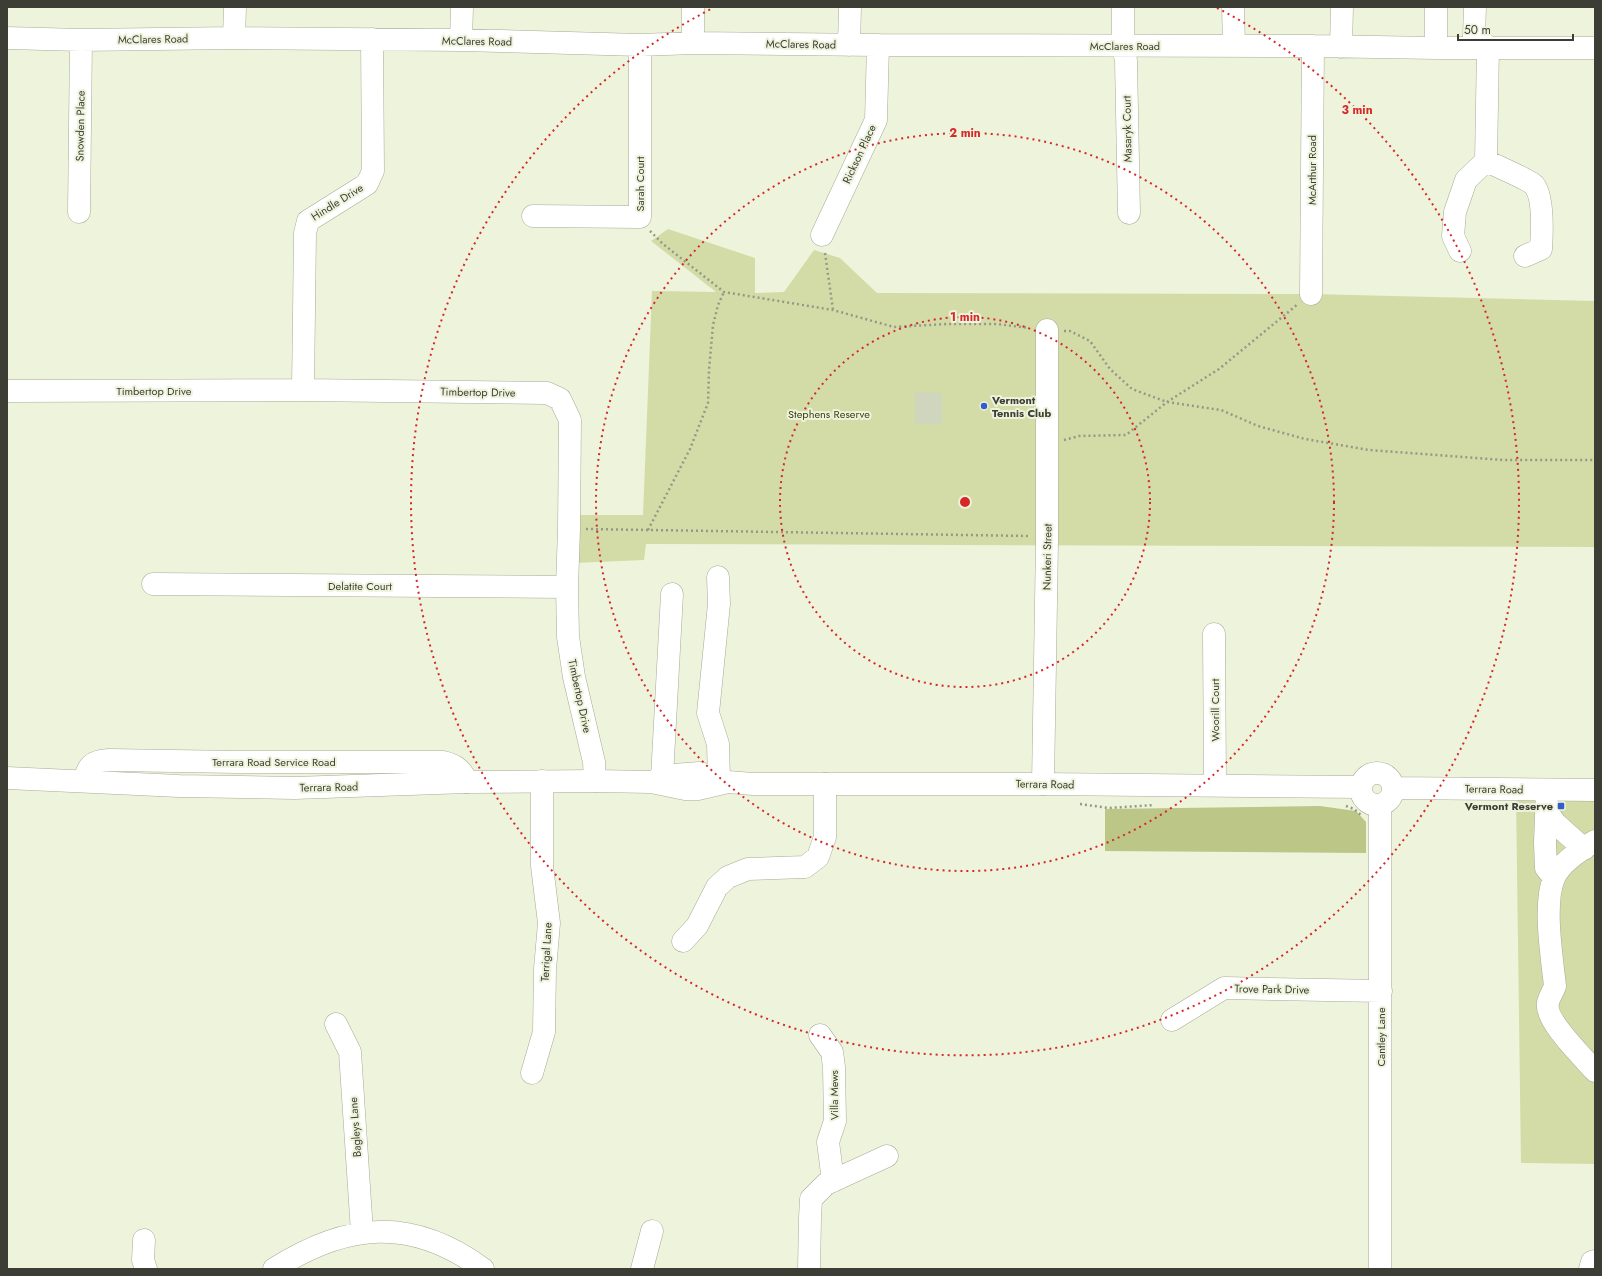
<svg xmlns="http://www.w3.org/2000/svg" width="1602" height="1276" viewBox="0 0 1602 1276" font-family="Jost,sans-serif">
<rect width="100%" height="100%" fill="#eef3dc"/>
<path fill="#d3dca7" d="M668,229l87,29v35l29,-1 30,-42 26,8 37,35 434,1 284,7v246l-949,-3 -2,16 -69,3 3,-48h65l9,-224 64,1 -65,-51z
M1516,797l79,2v365l-74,-1z"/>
<path fill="#bcc686" d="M1320,806l36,5 10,11v31l-261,-2v-42z"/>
<path fill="#d0d5be" d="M915,392l27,1v31h-27z"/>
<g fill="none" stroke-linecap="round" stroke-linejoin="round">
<defs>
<path id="minor" d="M1123,7v39l3,15 3,152
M1233,7l1,39
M1436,7v41
M1475,7l-1,29 14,11 -2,114
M7,38l74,2 153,-2 227,2 179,5 53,-2 185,2 435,1 123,2h159
M234,38l1,-31
M461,40l1,-33
M693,43v-36
M849,45l1,-38
M1341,47l1,-40
M79,212l2,-172
M533,216l107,1v-172
M822,235l54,-115 2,-75
M1460,251l-7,-15 2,-24 11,-32 20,-19c9,4 43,19 48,24 10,12 8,49 7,64l-16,7
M1311,294l2,-248
M303,390l2,-157 3,-12 59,-37 6,-13 -1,-132
M7,391l296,-1 244,3 13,6 10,21 -1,109 -2,58 1,50 6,40 20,85 1,19
M718,577l1,27 -11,109 10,31 1,34
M153,584l414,3
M1214,634l1,151
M662,778l10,-184
M84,781c4,-16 8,-20 25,-21l128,2h206c13,3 19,8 24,20
M1043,784l4,-243v-211
M1547,790l-2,53 1,25 8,10
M1547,811l8,12 29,26
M1595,841c-14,9 -34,21 -41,37 -11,26 -2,80 1,108 -2,6 -6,11 -7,17 -4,17 36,55 47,68
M683,941l14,-15 20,-39 11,-10 20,-8 57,-2 13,-10 7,-20v-53
M1172,1020l52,-32 157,3
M336,1024l14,28 12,180
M820,1035l12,17 2,15 1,54 -7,21 5,39
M532,1073l12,-41 1,-63 4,-46 -7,-57v-85
M144,1240l-1,20 3,9
M274,1269c72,-46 137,-53 209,0
M642,1269l10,-38
M809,1269l1,-51 1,-19 15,-15 61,-28
M1380,1269v-464
M1590,1269l2,-7 3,-1"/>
<path id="major" d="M1361 789a16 16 0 1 1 32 0a16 16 0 1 1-32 0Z
M7,778l172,8 116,2 172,-6 128,-1 56,1 34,7h13l30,-7
M656,780l17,-5 27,-2 28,9 25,2h290l318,3
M1393,788l202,2"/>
</defs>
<use href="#minor" stroke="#a7ab95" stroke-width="23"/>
<use href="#major" stroke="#a7ab95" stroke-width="23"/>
<path stroke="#959888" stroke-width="2.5" stroke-dasharray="2 3" stroke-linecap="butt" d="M650,231l13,13 61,48 109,18 61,17 53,-3h50l32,4
M825,253l8,57
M1064,331h6l20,10 20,28 22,20 35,13 54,8 37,16 47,13 64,11 134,10h92
M1064,440l15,-4 47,-1 41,-33 52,-33 79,-65
M586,529l443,7
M648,530l42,-81 18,-46 1,-33 4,-45 5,-20 6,-13
M1080,804l29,4 45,-3
M1346,806l8,3 8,7"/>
<use href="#minor" stroke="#fff" stroke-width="22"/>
<use href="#major" stroke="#fff" stroke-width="22"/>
</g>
<g fill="none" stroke="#d62828" stroke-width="2" stroke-dasharray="2 4">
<circle cx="965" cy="502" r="185"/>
<circle cx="965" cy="502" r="369"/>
<path d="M1217 8A554 554 0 1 1 713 8"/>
</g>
<g fill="#355ccd" stroke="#eef3dc" stroke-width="1.5">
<circle cx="984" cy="406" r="4"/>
<rect x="1557" y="802" width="8" height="8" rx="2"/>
</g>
<g text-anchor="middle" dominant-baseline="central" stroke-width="4" stroke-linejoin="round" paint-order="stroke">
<g font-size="11" fill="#3c3d34" stroke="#eef3dc">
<text transform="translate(153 39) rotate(-1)">McClares Road</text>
<text transform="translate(477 41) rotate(1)">McClares Road</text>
<text transform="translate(801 44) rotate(1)">McClares Road</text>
<text x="1125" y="46">McClares Road</text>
<text transform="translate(80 126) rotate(-89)">Snowden Place</text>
<text transform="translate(1127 129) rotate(-91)">Masaryk Court</text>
<text transform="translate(859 154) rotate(-65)">Rickson Place</text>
<text transform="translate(1312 170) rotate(-90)">McArthur Road</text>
<text transform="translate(640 184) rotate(-90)">Sarah Court</text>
<text transform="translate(337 202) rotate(-32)">Hindle Drive</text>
<text x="154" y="391">Timbertop Drive</text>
<text transform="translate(478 392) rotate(1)">Timbertop Drive</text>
<text transform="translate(1047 557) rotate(-89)">Nunkeri Street</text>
<text x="360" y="586">Delatite Court</text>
<text transform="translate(580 696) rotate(78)">Timbertop Drive</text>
<text transform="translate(1215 710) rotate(-90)">Woorill Court</text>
<text x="274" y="762">Terrara Road Service Road</text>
<text transform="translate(1045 784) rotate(1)">Terrara Road</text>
<text transform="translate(329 787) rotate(-1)">Terrara Road</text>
<text transform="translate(1494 789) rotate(1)">Terrara Road</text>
<text transform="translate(546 952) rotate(-87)">Terrigal Lane</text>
<text transform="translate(1272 989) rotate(1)">Trove Park Drive</text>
<text transform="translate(1381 1037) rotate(-90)">Cantley Lane</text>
<text transform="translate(834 1095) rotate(-90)">Villa Mews</text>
<text transform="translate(355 1127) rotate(-94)">Bagleys Lane</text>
</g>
<g font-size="11" font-weight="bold" fill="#3c3d34" stroke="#eef3dc" text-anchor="start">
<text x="992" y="400">Vermont<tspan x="992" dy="13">Tennis Club</tspan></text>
<text x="1553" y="806" text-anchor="end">Vermont Reserve</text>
</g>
<g font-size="11" fill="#3b4111" stroke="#eef3dc">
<text x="829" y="414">Stephens Reserve</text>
</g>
</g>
<circle cx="965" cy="502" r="6" fill="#d62828" stroke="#eef3dc" stroke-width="2"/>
<g font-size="12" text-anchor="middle" font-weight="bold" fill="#d62828" stroke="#eef3dc" stroke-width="4" stroke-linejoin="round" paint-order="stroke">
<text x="1357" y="114">3 min</text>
<text x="965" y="137">2 min</text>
<text x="965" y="321">1 min</text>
</g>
<rect width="1602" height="1276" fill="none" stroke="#3c3d34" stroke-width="16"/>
<path d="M1458 34v6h115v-6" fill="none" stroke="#3c3d34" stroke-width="2"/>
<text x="1464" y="34" font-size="12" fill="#3c3d34" stroke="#eef3dc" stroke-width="3" paint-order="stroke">50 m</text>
</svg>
